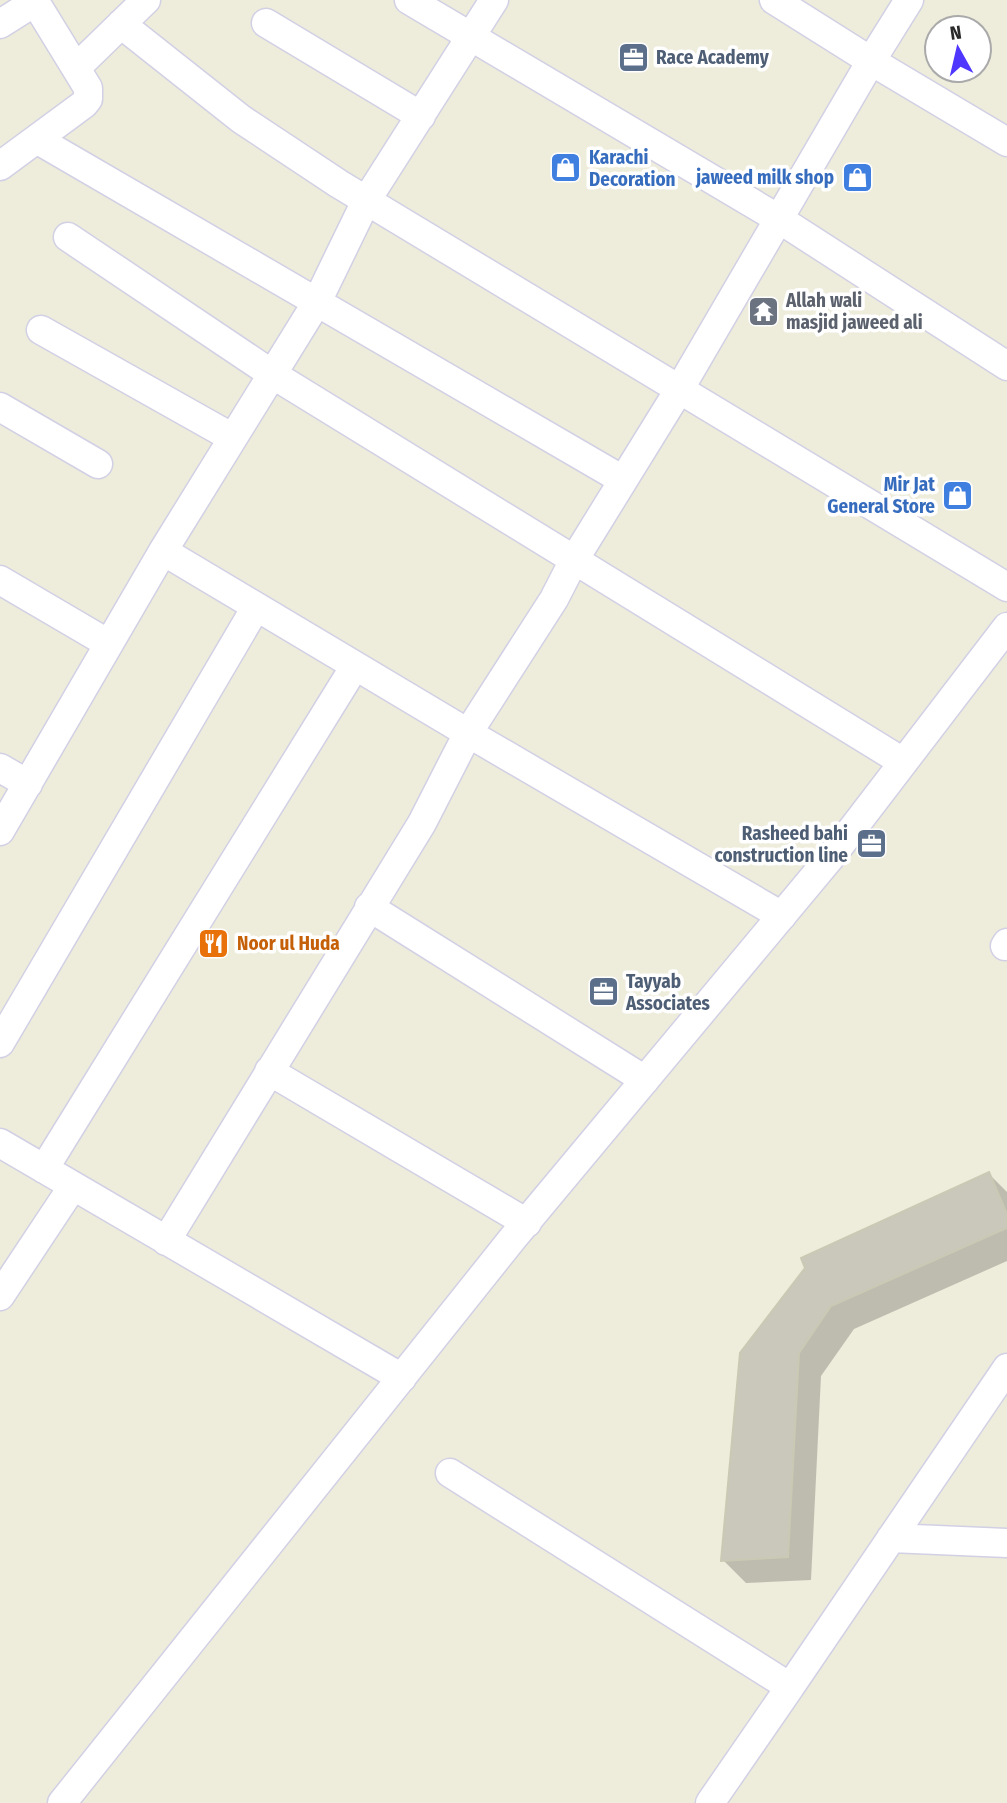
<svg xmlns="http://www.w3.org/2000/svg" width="1007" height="1803" viewBox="0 0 1007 1803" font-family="'Fira Sans Condensed',sans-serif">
<rect width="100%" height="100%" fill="#eeecdb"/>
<path fill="#0003" d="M989,1174l18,18v69l-153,68 -33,47 -10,204 -65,3 -23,-23 18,-206z"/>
<path fill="#c9c8bb" stroke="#cac9b4" stroke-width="2" d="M989,1172l18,42v14l-176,78 -32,47 -11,204 -67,4 19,-208 65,-85 -4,-10z"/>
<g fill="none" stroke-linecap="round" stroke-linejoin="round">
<defs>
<path id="minor" d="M409,0l370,219 228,147
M774,0l97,61 136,81
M266,23l155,93
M0,24l35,-22
M121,24l120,95 98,65 668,403
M76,68l70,-68
M38,140l585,340
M0,166l84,-62 4,-5v-11l-54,-88
M68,237l204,137 631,388
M41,330l192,108
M0,407l98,57
M163,551l305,182 314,183
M0,580l109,64
M0,768l28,16
M0,831l163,-280 154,-249 49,-101 128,-201
M369,907l276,173
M1005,946l2,-3
M0,1043l256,-436
M269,1071l258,152
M0,1143l402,235
M44,1169l311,-503
M166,1241l256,-418 46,-90 86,-134 20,-39 105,-170 192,-329 38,-61
M0,1296l73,-110
M450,1473l340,214 217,-319
M891,1538l116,5
M62,1803l451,-565 321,-385 173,-226
M710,1803l80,-116"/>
</defs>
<use href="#minor" stroke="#d2d0e5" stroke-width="31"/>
<use href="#minor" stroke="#fff" stroke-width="28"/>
</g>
<defs>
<symbol id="office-square" viewBox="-11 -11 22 22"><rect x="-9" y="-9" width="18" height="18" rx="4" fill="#5c6f8a" stroke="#fff"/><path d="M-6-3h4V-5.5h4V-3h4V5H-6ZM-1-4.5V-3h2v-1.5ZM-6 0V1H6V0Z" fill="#fff"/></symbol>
<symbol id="shop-square" viewBox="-11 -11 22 22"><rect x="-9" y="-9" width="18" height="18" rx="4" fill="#3f7fe0" stroke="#fff"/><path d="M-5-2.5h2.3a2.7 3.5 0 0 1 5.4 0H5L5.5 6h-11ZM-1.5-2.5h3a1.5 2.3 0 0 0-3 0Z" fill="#fff"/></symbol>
<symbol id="temple-square" viewBox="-11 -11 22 22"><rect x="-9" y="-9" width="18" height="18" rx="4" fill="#6b7280" stroke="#fff"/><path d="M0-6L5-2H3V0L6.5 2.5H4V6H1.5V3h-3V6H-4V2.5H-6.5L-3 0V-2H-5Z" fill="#fff"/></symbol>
<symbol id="restaurant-square" viewBox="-11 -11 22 22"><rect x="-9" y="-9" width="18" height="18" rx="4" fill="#e8710a" stroke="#fff"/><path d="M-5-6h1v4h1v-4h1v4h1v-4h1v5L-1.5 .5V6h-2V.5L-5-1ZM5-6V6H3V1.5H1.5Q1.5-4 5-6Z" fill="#fff"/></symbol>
</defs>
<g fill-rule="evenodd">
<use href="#office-square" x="616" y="40" width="35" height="35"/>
<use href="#shop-square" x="548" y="150" width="35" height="35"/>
<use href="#shop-square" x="840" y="160" width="35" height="35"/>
<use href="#temple-square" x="746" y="294" width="35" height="35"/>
<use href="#shop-square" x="940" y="478" width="35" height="35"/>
<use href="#office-square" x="854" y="826" width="35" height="35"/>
<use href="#restaurant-square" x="196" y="926" width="35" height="35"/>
<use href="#office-square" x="586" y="974" width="35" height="35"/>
</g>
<g text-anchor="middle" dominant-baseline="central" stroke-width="7" stroke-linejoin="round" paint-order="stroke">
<g font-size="19" font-weight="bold" fill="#4e5e75" stroke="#fff" text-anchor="start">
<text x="656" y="57">Race Academy</text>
<text x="848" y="833" text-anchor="end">Rasheed bahi<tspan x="848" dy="22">construction line</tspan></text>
<text x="626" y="981">Tayyab<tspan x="626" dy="22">Associates</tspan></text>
</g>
<g font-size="19" font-weight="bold" fill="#366cbe" stroke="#fff" text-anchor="end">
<text x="589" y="157" text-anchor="start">Karachi<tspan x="589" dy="22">Decoration</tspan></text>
<text x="834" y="177">jaweed milk shop</text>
<text x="935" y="484">Mir Jat<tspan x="935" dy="22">General Store</tspan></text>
</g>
<g font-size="19" font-weight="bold" fill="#5b616d" stroke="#fff" text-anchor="start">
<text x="786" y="300">Allah wali<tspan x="786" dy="22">masjid jaweed ali</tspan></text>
</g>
<g font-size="19" font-weight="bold" fill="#c56008" stroke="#fff" text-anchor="start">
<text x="237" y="943">Noor ul Huda</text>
</g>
</g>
<g transform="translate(958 49) rotate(352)"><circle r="33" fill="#ffffff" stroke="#aaaaaa" stroke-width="2"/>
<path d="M0-5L12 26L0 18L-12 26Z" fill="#4f37ff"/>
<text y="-10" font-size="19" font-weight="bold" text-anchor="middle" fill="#2a2a2a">N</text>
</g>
</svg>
